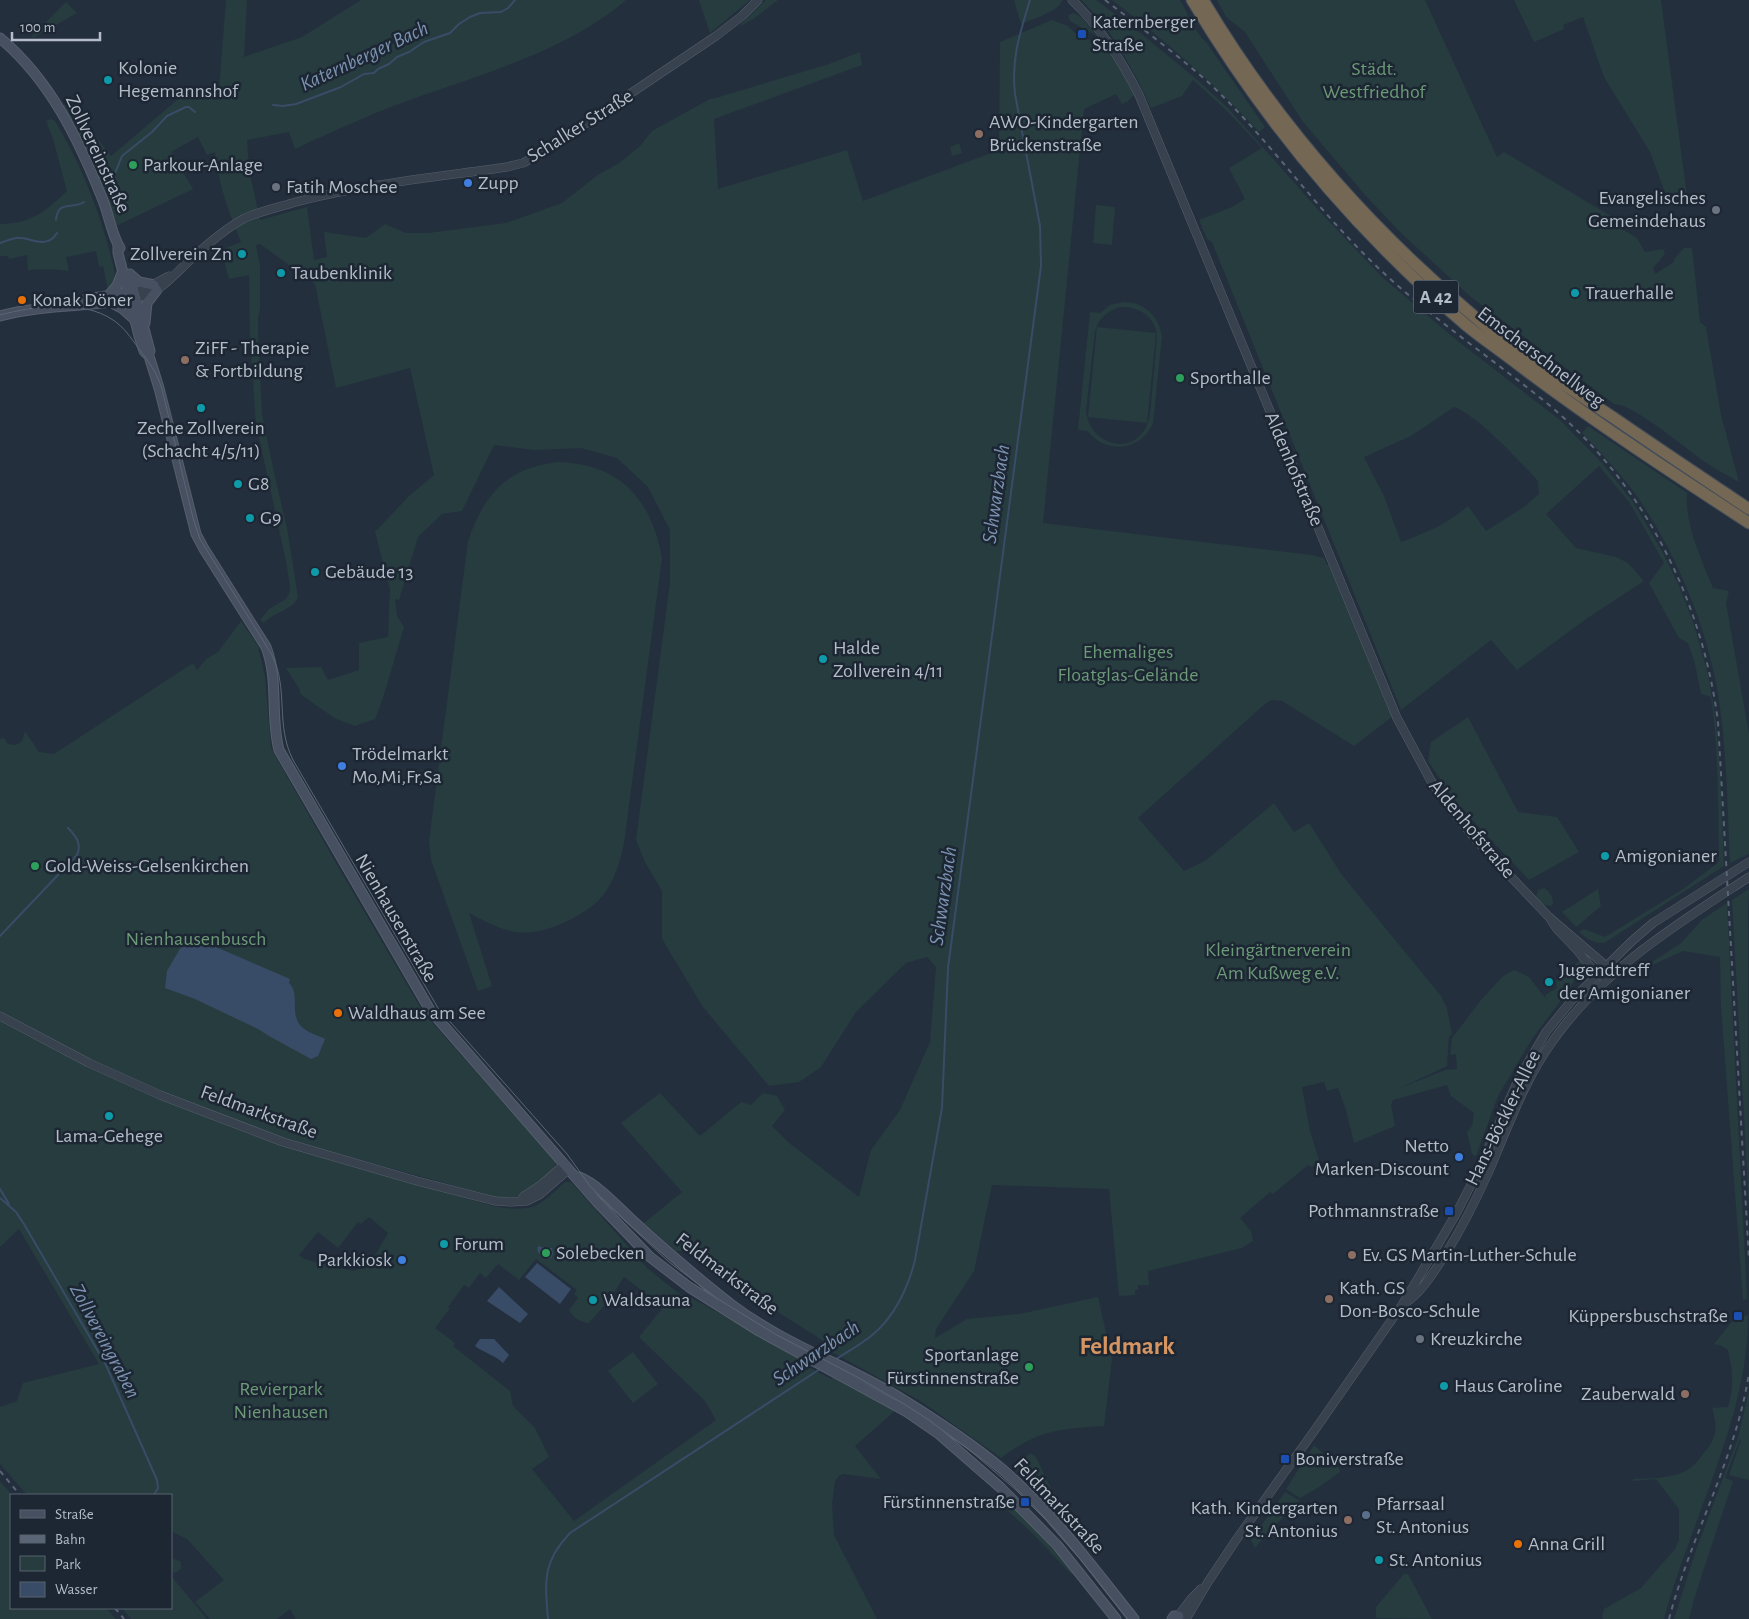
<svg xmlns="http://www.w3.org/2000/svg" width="1749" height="1619" viewBox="0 0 1749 1619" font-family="'Alegreya Sans',sans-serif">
<rect width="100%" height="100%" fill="#242f3e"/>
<path fill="#263c3f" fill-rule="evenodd" d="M226,0h21l-3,57 58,-20 59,-37h265c-55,48 -137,72 -205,96 -43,15 -84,33 -126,53l-6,-17 -42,8 2,29 11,51 47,-13 7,53 13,-3 -3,-25 42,6 19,-14 21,9h22l78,-10 56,-20 37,-29 19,-10 22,-18 12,-15 58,-32 9,-2 110,-33 31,-12 2,13 -148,54 4,70 129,-39 16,51 136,-51 1,-108 52,-22 16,6 7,7 32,16 14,20 13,26 -6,6 -6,3 -6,-10 -32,15 -41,414 268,32 13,3 3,7h2l63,152 -38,29 -72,-45 -10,-1 -6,3 -128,115 46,53 21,-10 69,-58 20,29 15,-9 33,52 99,121 6,12 5,26 -3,3 -2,29 -49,23 47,-19 12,-1 -1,-15 -6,1 2,-17 29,-38 22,-24 11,-6 15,7 17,22 -1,-4 12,-7 -1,-7 25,-22v10l-11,19 -38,51 -34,57 -22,60 -4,-2 -5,-22 5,-6 2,-13 -23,-17 -4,-11 -54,15 -2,5 4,21 -41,17 -8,-33 -8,-22 -11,3 -3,-9 -22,5 8,44 10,32 -9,4 -3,-2 -35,29 -3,-2 -30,26 11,13 2,10 -11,7 -94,23 1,14h-11v5h-3v5l-16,1 -10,-107 -117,-4 -18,86 -38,58 -1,9 32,-19 52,-5 79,-17 14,62 -8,67c-45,3 -66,4 -103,32l-79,-56 -90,-50 -8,-6 -2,-6 -60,-38 -54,-39 -11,-12h-21l-32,-28 38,-31 -61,-69 39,-30 40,43 41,-34 10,3 12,-12 14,3 8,14 -13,16 16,16 71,55 12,-47 29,-40 30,-68 6,-75 -9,-10 -21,6 -50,49 -35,55 -22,15 -30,4 -66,-79 -41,-68v-48l-17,-29 -9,-22 34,-257v-53l-22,-43 -31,-29 -36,-10 -47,2 -40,-5 -32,66 -20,3 -24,23 -19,63 -4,-1 2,17 7,11 -22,74 -7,18 -20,7 -19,-7 -36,-25v-4l-14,-22 35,-1 7,13 31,-10v-27l29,-6 2,-48 -15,-57 34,-36 25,-21 -24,-107 -74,20 -21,-104 -55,-40 -4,1 4,21v43l-2,9v15l4,81 12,59 13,55 11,69c-6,14 -25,15 -34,26l-4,-3 9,-11 17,-10 3,-5 1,-7 -4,-26 -30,-137 -6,-86 -1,-63 -20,4 -8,-29 20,-8c-12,-29 -23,-59 -26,-90l-8,3 -9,-18 -27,15 22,37 -79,38 -54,-120 14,-7 20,34 17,22 66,-56c13,-6 27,-10 42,-9z
M699,0h51l-40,33z
M766,0h12l-26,20 -14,7z
M1014,0h48c-2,11 -31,20 -41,24z
M1081,0h15l38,28 60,49 34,31 93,105 62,65 71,60 106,82 42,43 31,39 30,51 16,33 14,36 15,52 8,47 4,49 4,96 -120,77c-10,1 -18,-5 -25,-11l5,-3 21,8 78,-48 36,-27c-1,-54 0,-111 -8,-165l-10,-3 -6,-30 -7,-21 -9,-5 -30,-55 15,-20 -34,-60 -31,-37 -53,48 30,34 40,9 12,6 16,18 -58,38 -69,51 -26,-30 -90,70 -189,-468 -5,-3 -8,-19 33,-13 13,-8 -16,-31 33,-20 -36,-38 -33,-30 -11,16 -31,12c-18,-39 -39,-79 -70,-108zM1454,407c26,10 64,53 84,74l1,13 -15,13 -38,24 -18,-25c-23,19 -40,26 -67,36l-17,-46 -20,-39 47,-21z
M1112,0h68c9,15 13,30 26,42l59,85 -6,5c-45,-49 -94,-92 -147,-132z
M1217,0h208l72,157 7,-5 105,63 3,8 25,15 8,14 18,-3 2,5 -12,14 2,6 19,-12v-3l10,-11h8l8,74 6,5 15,88 18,67c-11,-7 -23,-12 -34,-20 -17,-12 -73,-59 -91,-58l-143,-107 -69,-63 -36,-38 -63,-74 -58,-90 -19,-15z
M1514,0h147l27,204 -18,2 -20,-54 -46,-75 -21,-60 -20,8 1,4 -30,13z
M66,2l11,11 -44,25 -1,-2z
M1074,13l7,4 16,19 -27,-15 -2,-6z
M51,119l4,2c23,38 41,81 53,124 2,10 6,20 7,30l-1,9 -6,6 -5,-24 -4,1 -3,-16 -30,6 3,14c-13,-2 -27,-2 -41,-1l-1,-15 -18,4 -1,-3h-8v-32c33,-1 44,-12 67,-33l-14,-52 -7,-18z
M959,143l3,10 -10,3 -2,-9z
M1096,205l19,2 -3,38 -19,-2z
M1123,302c21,0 35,13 39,34l-9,87c-11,28 -48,32 -65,8l-10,-1 12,-118 10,1 10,-8zM1120,307c20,-1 37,11 37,31 -2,18 -3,37 -5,55 -1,11 -1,24 -6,34 -16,31 -58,16 -60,-17l9,-79c4,-13 12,-20 25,-24z
M1097,327l59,6 -9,90 -59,-6z
M1588,426l99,67c-2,33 14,65 26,95l16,3 -3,12 23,131v120l-19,9c-3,-63 -3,-128 -16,-190 -14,-62 -40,-122 -75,-174 -17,-24 -37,-45 -57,-66z
M558,462c63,2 93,37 104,96l-38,285c-4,20 -11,44 -27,59 -19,17 -56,34 -81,30 -17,-3 -32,-11 -47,-19l23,73 -14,5 -47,-131 -2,-19 39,-300c16,-47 39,-73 90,-79z
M241,621l17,25 7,30 6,72 65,115 87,149 131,148 2,4c-3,7 -8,11 -13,16 -14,12 -26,20 -44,18l-211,-58 -3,6 201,58c14,4 37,8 51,1 11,-6 19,-15 28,-23h6l76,86 34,27 7,1 113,62 5,8 25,13 4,-3 61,34 -41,36 26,33 -38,-5 -4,2 -4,5 -3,23 2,31 43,84h-581l-6,-10 -13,10h-67l-15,-17 29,-22 -37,-41 -16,-8v-36h-144l-27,-31v-57l17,-6 6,-18 76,-19 -80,-135 -19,18v-508l4,-1 4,6 8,1 6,-4 3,-10 14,21 15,2 139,-91 4,7 9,-11 12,-7zM369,1217l19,16 -19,33 -16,5 -49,-12 -5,-4 19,-23 20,16 20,-26 3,2zM536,1259l41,31 -3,4 4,4 -9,12c3,7 13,13 20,13l20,-23 15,-23 25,19 2,4 11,9 -23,28 66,64 11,19 -142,101 -42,-52 17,-12 -14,-29 -22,-22 -3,-15 -57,-45 2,-3 -20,-15 15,-20 -2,-1 16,-22 5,3 11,-15 6,5 12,-14 21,16z
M1468,717l50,95 39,5 22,35 -50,28 -68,-72 -10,-13 -23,-34 3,-19z
M1544,888c6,3 11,12 8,18l-9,-1 -7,-8 2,-7z
M1598,889l3,17 -25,21 -14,-15z
M1749,889l-1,22 1,297 -17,-308z
M1727,903l20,396 -4,1 -22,-294 -1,-49 -37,-6 -46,21 44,-29 22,-24z
M1748,1315c1,102 -58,206 -84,304h-60l-2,-2 2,-8 37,-21 34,-39 4,-10v-30l-23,-30 -23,2v-2c18,-1 45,0 60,-13 3,-3 7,-8 10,-12 14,-16 15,-26 9,-46l16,-1c6,-19 5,-37 0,-57l-6,-4 -8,-2 20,-25z
M633,1352l25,32 -25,19 -25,-32z
M1749,1391v89l-20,-5 12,-35 -1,-1 -15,39 8,3 -39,118 -5,20h-15l22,-69 42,-112z
M1314,1445l25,23 1,4 -21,15 -19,11 -14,-9z
M1031,1453l5,4 29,61 -3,1 -3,-6 -47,-47z
M0,1481l12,14 -1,113h95l10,11h-116z
M1285,1492l15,9 -32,31 -13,16 -4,-8z
M1001,1495l42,42 30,36 -1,2 -41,-43 -35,-32z
M173,1559l7,2c3,7 0,11 -7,12l-2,-13z
M1404,1574h4l24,45 -56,-1v-11z
M171,1576l36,43h-76l-9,-11h49z"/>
<path fill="#394c67" d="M188,935l102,44 -1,4c12,11 -1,33 14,45 6,5 16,8 22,11l-7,17 -7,3 -42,-23 -11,-7 -63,-30 -30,-11 2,-17z
M538,1246l7,2h7l1,6 -2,4 -5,1c-6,-5 -10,-6 -8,-13z
M537,1263l34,26 -11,15 -35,-27z
M499,1287l29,27 -8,9 -33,-22z
M480,1339h14l15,16 -6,8c-8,-8 -19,-10 -28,-17z"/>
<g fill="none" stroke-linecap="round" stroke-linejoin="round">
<path stroke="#394c67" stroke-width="2" d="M273,105l10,1 13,-2 45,-17 23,-13 10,-1 4,-4 11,-5 8,-7 12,-5 15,-10 26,-9 9,-9 11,-7 10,-4 21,-1 7,-4 7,-8
M112,177l4,-6 6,-15 30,-24 15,-16 19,-9h3l6,5
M56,220c2,-21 16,-10 28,-18
M0,243c5,-2 11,-4 16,-5 14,-2 30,13 41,-5
M0,936l77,-81c5,-11 -1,-19 -9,-27
M0,1189l9,15
M0,1198l16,14 8,12 82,141 51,115 1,8 -4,7
M835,1360c12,-8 25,-15 36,-24 23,-18 37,-48 44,-76l27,-152 6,-140 93,-702 -1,-40 -25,-132c-4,-36 5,-61 15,-94
M548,1619c-3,-37 -6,-57 22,-86l250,-164"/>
<defs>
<path id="tertiary" d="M1072,0c29,28 49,59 67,95l258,623 34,63 26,36 20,24 72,76 57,49 3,11
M134,292l13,-4 22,-12
M136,298c23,-5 35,-20 52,-36 17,-16 36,-33 57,-44 16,-7 34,-11 51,-16 69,-18 141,-25 211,-35l16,-4 22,-12 171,-115 26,-20 16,-16
M1551,920l6,9 20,21 20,25 5,1
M0,1016l89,47 71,32 123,47 134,39 78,20 16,1 16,-1 12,-6 30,-26
M520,1201l4,-5 17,-11 24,-21
M1404,1304c18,-12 29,-31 41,-49 17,-27 31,-55 44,-84 19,-44 35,-90 63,-129 51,-73 124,-117 197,-165
M1176,1619l15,-20 10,-10
M1186,1619l22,-37 28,-42 76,-106 90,-129 18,-30 36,-61 22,-43 41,-93 27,-46 26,-32 60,-59 21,-18 96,-61"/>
<path id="secondary" d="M0,38c50,42 78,100 102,160 7,16 9,35 18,50
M118,245v8l21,83 5,15 5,5 10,32 37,146 8,15 62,98c13,33 4,69 13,103l151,260 167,192 53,55 39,30 70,44 148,81 32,22 62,54 56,57 59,74
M130,274l9,8 15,3
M130,277l20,74
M109,295l8,-9 5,-13
M86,299l47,-7
M110,302l13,7 11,10
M0,316c44,-12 89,-9 133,-17
M145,323l2,-20 10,-13
M579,1177c18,7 38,29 52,42 33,30 66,59 101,86 50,38 111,59 165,91 36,22 73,46 105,73 51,44 91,98 132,150
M1172,1619l2,-3h5"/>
<path id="motorway" d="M1192,0c73,122 165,232 274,325 17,14 35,26 53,40 74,56 152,107 230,158
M1203,0c72,121 165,227 273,318 43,37 91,69 138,100 45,31 90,61 135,91"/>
</defs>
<use href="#tertiary" stroke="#565f6c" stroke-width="9"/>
<use href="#secondary" stroke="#565f6c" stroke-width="11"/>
<use href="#motorway" stroke="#434c59" stroke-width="13"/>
<use href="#tertiary" stroke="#38414e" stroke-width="8"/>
<use href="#secondary" stroke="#465061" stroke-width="9"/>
<use href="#motorway" stroke="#746855" stroke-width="11"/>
<path stroke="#5a6575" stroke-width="1" d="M0,315c34,-9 82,-16 113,5 11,7 18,18 26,29 10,13 18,24 23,40l31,129 7,21 72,116c17,35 3,69 21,105l145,248 129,146 23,32 20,21 59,55 49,37 57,35 82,43 47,27 25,16 44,33 43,37 29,29 35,40 47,60"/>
<path stroke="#5a6575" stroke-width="2" stroke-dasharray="5 5" stroke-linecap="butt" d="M1105,0c34,26 70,53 103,82 56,52 100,116 154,170 55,56 120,99 181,148 99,80 159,197 175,322l31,538
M0,1471l20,24
M115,1608l9,11
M1669,1619c22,-84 67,-161 80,-246"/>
</g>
<g fill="#1a4fb4" stroke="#1d2633" stroke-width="2">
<rect x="1077" y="29" width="10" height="10" rx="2.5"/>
<rect x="1444" y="1206" width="10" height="10" rx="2.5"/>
<rect x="1733" y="1311" width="10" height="10" rx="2.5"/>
<rect x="1280" y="1454" width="10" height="10" rx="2.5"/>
<rect x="1020" y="1497" width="10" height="10" rx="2.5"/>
</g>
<g fill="#0f9aa8" stroke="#1d2633" stroke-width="2">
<circle cx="108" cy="80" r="5"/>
<circle cx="242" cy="254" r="5"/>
<circle cx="281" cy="273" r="5"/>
<circle cx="1575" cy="293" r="5"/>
<circle cx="201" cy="408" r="5"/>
<circle cx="238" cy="484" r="5"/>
<circle cx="250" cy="518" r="5"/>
<circle cx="315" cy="572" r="5"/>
<circle cx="823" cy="659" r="5"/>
<circle cx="1605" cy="856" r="5"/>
<circle cx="1549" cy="982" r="5"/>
<circle cx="109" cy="1116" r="5"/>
<circle cx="444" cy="1244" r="5"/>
<circle cx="593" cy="1300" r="5"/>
<circle cx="1444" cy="1386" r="5"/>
<circle cx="1379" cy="1560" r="5"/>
</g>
<g fill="#8d6e63" stroke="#1d2633" stroke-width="2">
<circle cx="979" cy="134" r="5"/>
<circle cx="185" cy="360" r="5"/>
<circle cx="1352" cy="1255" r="5"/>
<circle cx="1329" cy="1299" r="5"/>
<circle cx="1685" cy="1394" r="5"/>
<circle cx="1348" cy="1520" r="5"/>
</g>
<g fill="#2e9e5b" stroke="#1d2633" stroke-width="2">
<circle cx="133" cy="165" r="5"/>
<circle cx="1180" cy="378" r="5"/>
<circle cx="35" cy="866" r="5"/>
<circle cx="546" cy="1253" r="5"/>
<circle cx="1029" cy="1367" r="5"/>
</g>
<g fill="#3f7fe0" stroke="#1d2633" stroke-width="2">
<circle cx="468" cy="183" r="5"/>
<circle cx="342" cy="766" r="5"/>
<circle cx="1459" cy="1157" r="5"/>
<circle cx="402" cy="1260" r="5"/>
</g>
<g fill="#6b7280" stroke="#1d2633" stroke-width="2">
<circle cx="276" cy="187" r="5"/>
<circle cx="1716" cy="210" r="5"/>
<circle cx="1420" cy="1339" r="5"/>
</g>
<g fill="#e8710a" stroke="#1d2633" stroke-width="2">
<circle cx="22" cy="300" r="5"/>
<circle cx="338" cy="1013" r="5"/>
<circle cx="1518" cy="1544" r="5"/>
</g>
<circle fill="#5c6f8a" stroke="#1d2633" stroke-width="2" cx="1366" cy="1515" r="5"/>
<g text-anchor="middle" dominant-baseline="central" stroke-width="5" stroke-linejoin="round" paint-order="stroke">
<rect fill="#1d2633" stroke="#878f9c" stroke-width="1" x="1413.5" y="280.5" width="45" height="33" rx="4"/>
<g font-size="19" font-weight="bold" fill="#b4bcc9">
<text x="1436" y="297">A 42</text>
</g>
<g font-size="20" fill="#b4bcc9" stroke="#1d2633" text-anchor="start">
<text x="1092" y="22">Katernberger<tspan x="1092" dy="23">Straße</tspan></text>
<text x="118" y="68">Kolonie<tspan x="118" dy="23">Hegemannshof</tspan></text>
<text x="989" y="122">AWO-Kindergarten<tspan x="989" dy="23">Brückenstraße</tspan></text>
<text x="143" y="165">Parkour-Anlage</text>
<text x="478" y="183">Zupp</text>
<text x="286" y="187">Fatih Moschee</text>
<text x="1706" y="198" text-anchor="end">Evangelisches<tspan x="1706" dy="23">Gemeindehaus</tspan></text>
<text x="232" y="254" text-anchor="end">Zollverein Zn</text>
<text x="291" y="273">Taubenklinik</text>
<text x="1585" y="293">Trauerhalle</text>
<text x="32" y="300">Konak Döner</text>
<text x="195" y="348">ZiFF - Therapie<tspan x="195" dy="23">&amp; Fortbildung</tspan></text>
<text x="1190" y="378">Sporthalle</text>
<text x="201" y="428" text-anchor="middle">Zeche Zollverein<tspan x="201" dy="23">(Schacht 4/5/11)</tspan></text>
<text x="248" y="484">G8</text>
<text x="260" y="518">G9</text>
<text x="325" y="572">Gebäude 13</text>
<text x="833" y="648">Halde<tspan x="833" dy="23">Zollverein 4/11</tspan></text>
<text x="352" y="754">Trödelmarkt<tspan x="352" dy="23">Mo,Mi,Fr,Sa</tspan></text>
<text x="1615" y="856">Amigonianer</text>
<text x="45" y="866">Gold-Weiss-Gelsenkirchen</text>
<text x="1559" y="970">Jugendtreff<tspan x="1559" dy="23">der Amigonianer</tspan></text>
<text x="348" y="1013">Waldhaus am See</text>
<text x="109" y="1136" text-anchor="middle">Lama-Gehege</text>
<text x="1449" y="1146" text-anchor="end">Netto<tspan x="1449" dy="23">Marken-Discount</tspan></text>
<text x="1439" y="1211" text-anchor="end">Pothmannstraße</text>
<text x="454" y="1244">Forum</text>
<text x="556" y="1253">Solebecken</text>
<text x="1362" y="1255">Ev. GS Martin-Luther-Schule</text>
<text x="392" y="1260" text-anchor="end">Parkkiosk</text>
<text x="1339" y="1288">Kath. GS<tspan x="1339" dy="23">Don-Bosco-Schule</tspan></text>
<text x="603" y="1300">Waldsauna</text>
<text x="1728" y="1316" text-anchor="end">Küppersbuschstraße</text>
<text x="1430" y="1339">Kreuzkirche</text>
<text x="1019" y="1355" text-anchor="end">Sportanlage<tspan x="1019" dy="23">Fürstinnenstraße</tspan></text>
<text x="1454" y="1386">Haus Caroline</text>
<text x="1675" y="1394" text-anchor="end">Zauberwald</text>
<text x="1295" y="1459">Boniverstraße</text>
<text x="1015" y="1502" text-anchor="end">Fürstinnenstraße</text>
<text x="1376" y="1504">Pfarrsaal<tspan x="1376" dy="23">St. Antonius</tspan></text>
<text x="1338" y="1508" text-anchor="end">Kath. Kindergarten<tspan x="1338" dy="23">St. Antonius</tspan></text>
<text x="1528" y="1544">Anna Grill</text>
<text x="1389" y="1560">St. Antonius</text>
</g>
<g font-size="20" fill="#6b9a76" stroke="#1d2633">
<text x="1374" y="69">Städt.<tspan x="1374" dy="23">Westfriedhof</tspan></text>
<text x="1128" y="652">Ehemaliges<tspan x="1128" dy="23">Floatglas-Gelände</tspan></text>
<text x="196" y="939">Nienhausenbusch</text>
<text x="1278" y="950">Kleingärtnerverein<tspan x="1278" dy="23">Am Kußweg e.V.</tspan></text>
<text x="281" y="1389">Revierpark<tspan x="281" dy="23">Nienhausen</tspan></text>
</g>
<g font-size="20" fill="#b4bcc9" stroke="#1d2633">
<text transform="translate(580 126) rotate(-32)">Schalker Straße</text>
<text transform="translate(98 154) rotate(65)">Zollvereinstraße</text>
<text transform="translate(1541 357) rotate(37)">Emscherschnellweg</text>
<text transform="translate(1294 469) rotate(67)">Aldenhofstraße</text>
<text transform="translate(1472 829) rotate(50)">Aldenhofstraße</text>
<text transform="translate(396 918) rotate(60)">Nienhausenstraße</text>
<text transform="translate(259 1112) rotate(20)">Feldmarkstraße</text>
<text transform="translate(1503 1118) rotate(-64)">Hans-Böckler-Allee</text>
<text transform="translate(727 1274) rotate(37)">Feldmarkstraße</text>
<text transform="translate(1059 1506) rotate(47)">Feldmarkstraße</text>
</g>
<g font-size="21" font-style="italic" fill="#7c92b1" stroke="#1d2633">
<text transform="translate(364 56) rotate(-25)">Katernberger Bach</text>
<text transform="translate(996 494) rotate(-82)">Schwarzbach</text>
<text transform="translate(943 896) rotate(-82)">Schwarzbach</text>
<text transform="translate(105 1341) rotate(62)">Zollvereingraben</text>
<text transform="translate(816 1353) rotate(-34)">Schwarzbach</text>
</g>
<g font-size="25" font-weight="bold" fill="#d59563" stroke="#1d2633">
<text x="1127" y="1346">Feldmark</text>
</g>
</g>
<rect x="10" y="1494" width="162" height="115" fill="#1d2633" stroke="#59626f"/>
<rect x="20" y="1510" width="25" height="8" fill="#465061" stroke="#59626f"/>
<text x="55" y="1519" font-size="15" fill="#b4bcc9">Straße</text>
<rect x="20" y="1535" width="25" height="8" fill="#5a6575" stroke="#59626f"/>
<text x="55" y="1544" font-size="15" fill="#b4bcc9">Bahn</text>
<rect x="20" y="1556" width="25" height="15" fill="#263c3f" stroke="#59626f"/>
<text x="55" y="1569" font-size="15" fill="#b4bcc9">Park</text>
<rect x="20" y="1582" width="25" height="15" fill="#394c67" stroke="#59626f"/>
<text x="55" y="1594" font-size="15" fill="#b4bcc9">Wasser</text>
<path d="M12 32v8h88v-8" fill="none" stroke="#b4bcc9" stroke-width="2.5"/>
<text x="20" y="32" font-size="15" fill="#b4bcc9" stroke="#1d2633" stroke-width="4" paint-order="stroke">100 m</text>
</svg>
